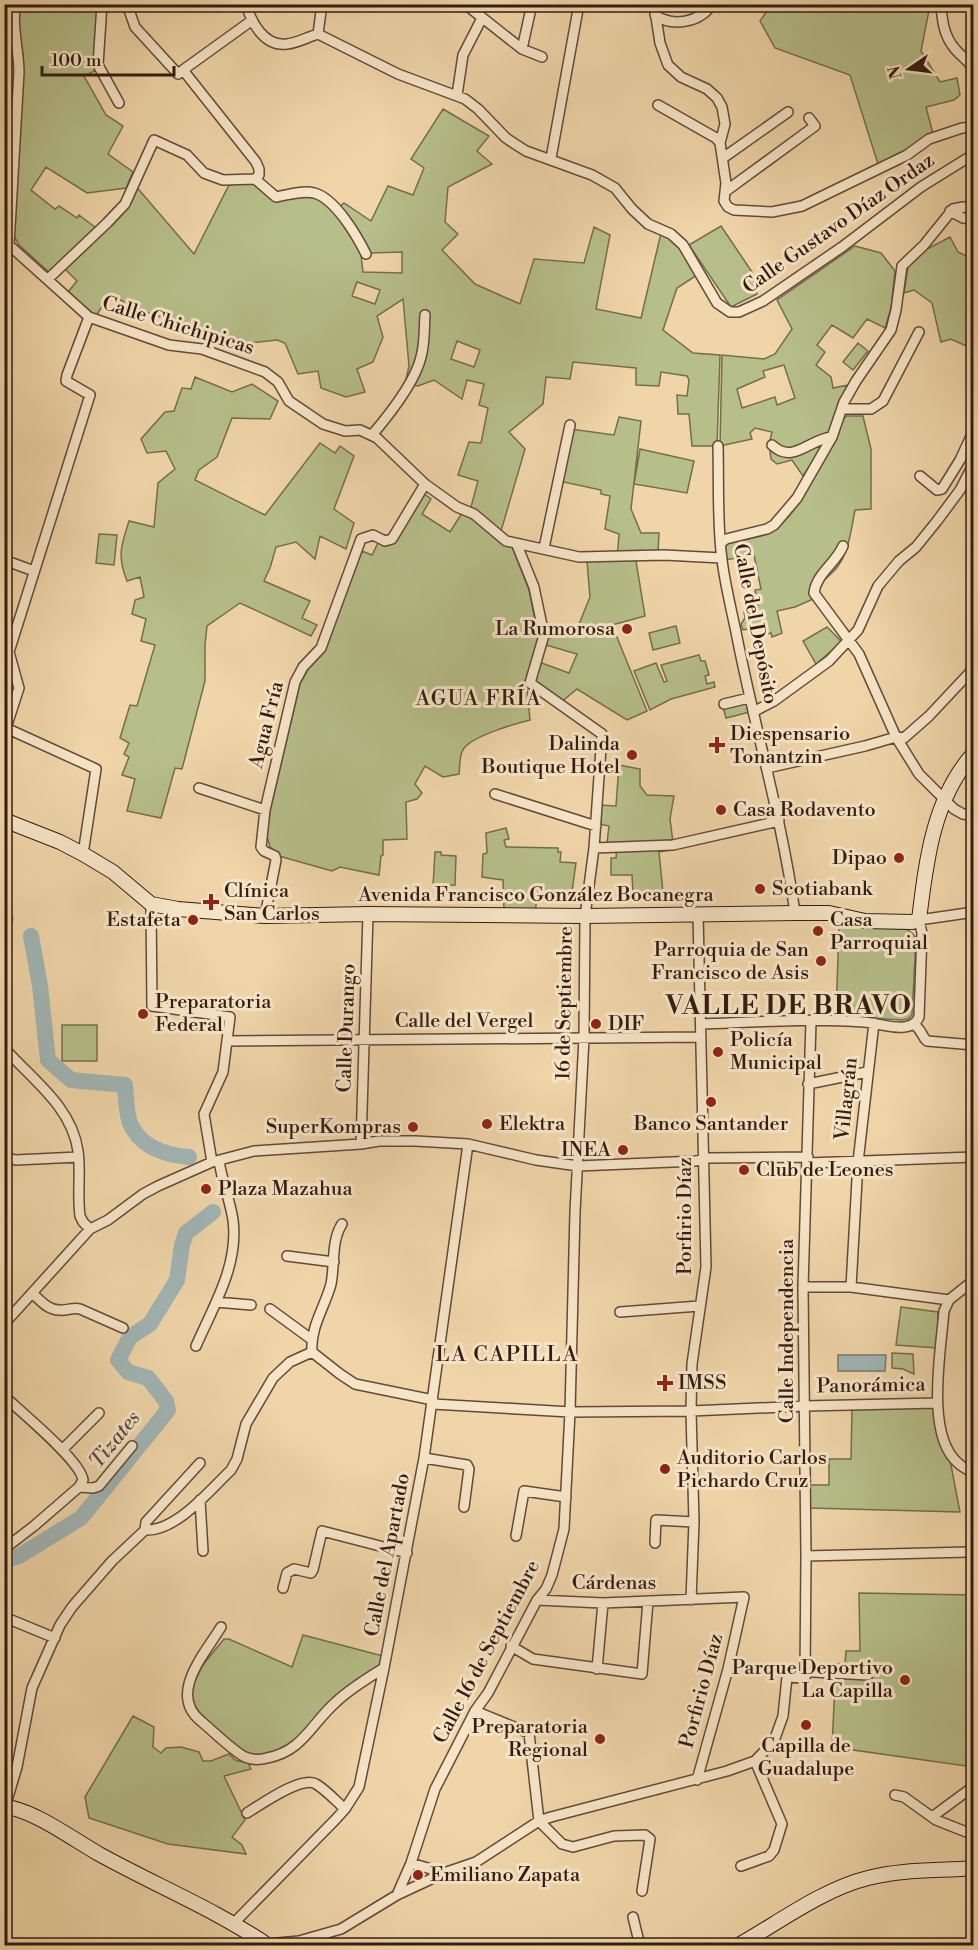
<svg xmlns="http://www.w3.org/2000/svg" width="978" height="1950" viewBox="0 0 978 1950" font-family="'Libre Bodoni',serif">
<rect width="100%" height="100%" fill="#efd5a8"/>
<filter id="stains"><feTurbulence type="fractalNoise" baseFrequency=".00333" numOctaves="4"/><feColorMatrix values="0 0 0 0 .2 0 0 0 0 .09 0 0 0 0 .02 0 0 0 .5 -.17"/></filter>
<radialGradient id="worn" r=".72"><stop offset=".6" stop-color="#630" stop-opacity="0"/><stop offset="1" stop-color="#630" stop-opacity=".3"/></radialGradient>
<path fill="#b6be89" stroke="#756d4e" stroke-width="1.5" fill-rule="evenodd" d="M18,5h86l-3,63 -17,8 22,39 17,11 -15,28 25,18 -7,16 -39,5 -41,-26 -15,23 24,19 4,-3 18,12 2,-3 17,13 -46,45 -31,-28 -7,-13 11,-178 -8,-40z
M771,5h159l-9,46 19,31 17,-4 3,17 -6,5 -28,7 7,27 -27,17 -28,13 -28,-89 -75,-27 -15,-27z
M443,109l46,27 -12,15 15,13 -44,23 -3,35 13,12 -16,16 33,34 45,20 14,-45 50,4 10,-36 16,8 -14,74 45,9 20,-85c19,7 27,26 36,42l-20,13 -14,42 30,23 27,2 -3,91h-25l-3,-32h-11l-1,-19 10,1 2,-16 -2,-4 -26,-4 -2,14 -23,-1v-17l-63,-6 -3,17 -24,-2 -3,27 -34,28 16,17 -24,82 -30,-24 7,-26 -20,-6 11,-33 12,1 7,-35 -9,-3 5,-21 -17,-4 -5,19 -28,-19 -16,6 -13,-2 4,-18 -6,-67 -26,17 6,21 -10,25 -16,7 8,23 -19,5 -25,-9 -3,-17 -20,3 -13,-31 -8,-3 -46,5 -27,-10 -4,-6 -49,-15 -42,-19 -13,21 -28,-24 9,-11 -14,-14 45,-43 26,-40 60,70 35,-69 25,-4 22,17 37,-4 14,9 33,44 3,25 39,1v-21l-32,1 -33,-44 7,-6 27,18 17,-35 25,9 11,-27 -13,-9zM357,282l23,8 -5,14 -23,-8zM457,341l23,9 -6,17 -23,-8z
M721,226l31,46 5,22 -26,13 -42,-62z
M950,237l8,15 15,7v90l-22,-10 -10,3 -9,-39 -18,-13 -10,3 4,-26 15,-16z
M855,246l26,7 14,18 -4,37 -6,20 -18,-9 -14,19 -21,-13 -15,20 8,7 -9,13 15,12 2,11 15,-3 -21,55 -24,36 -11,-16 -15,4 -6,-5 -2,-15 3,-12 -17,-4 -5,5 2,6 -32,7 2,-91 42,4 11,-5 17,-25 -15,-29zM784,365l11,33 -18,7 -2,-8 -33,11 -5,-19 28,-12 -2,-6z
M858,343l10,8 -15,19 -10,-8z
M195,377l37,15 20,-8 26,17 -8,18 -38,-1 -15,39 -18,13 -4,10 70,35 55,-72 15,10 5,-7 14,10 -20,53 20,14 -8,26 -26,-13 -5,23 -19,-17 -20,5 -6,21 -6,13 46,20 -8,17 15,7 -6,11 -71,-33 -33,23 -2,19v36l-23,88 -7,-1 -14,50 -34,-7 8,-32 -13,-4 7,-18 -5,-3 5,-11 -9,-5 10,-33 7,1 18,-61 -14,-4 5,-22 -14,-5 3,-14 9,-3 -4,-20 -13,4c-10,-25 -6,-35 2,-60l25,6 4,-44 17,-14 -9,-18 -19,2 -6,-14 24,-27 9,-1 8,-23 9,1z
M846,416h17l8,33v60l-16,1c-4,20 -6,44 -20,60 -10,10 -19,16 -24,30l-16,7 -18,4 5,22 -10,4 -1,-4 -8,2 -5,4 -4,-4 -4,1 -2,-7 -5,1 -2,-6 4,-6 -1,-6 14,-4 -3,-18 6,-1 -7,-34 -29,5 -2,-12 2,-4c15,-4 32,-6 45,-12 35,-18 53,-85 76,-116z
M619,417l22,4 -10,88 10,24h18l-1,19 -23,3 10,61 -33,9 35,86 -20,9 -50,-31 -17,14 -27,-20 6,-21 30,11 8,-19 -31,-9 2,-7 27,-4 15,-37 -3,-36 30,-1 2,-26 -14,-5 5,-33 -9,-2v-4l-42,-9 12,-52 43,6z
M640,449l54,12 -7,32 -53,-9z
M423,493l8,6 -9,15 28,18 12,-19c19,8 30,29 50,34l17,43 10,50 -12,46 3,34c-16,4 -53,15 -64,26 -7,6 -6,19 -7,28l-16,3 -18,-11 -10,18 7,9 -5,6 -11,3 1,37 -24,1v15l-2,1 -2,19 -39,-8 -8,4 -53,-15 -9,-9 -3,-11 3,-25 30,-127 11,-20 11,-10 40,-103 10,4 7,-14 4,3z
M99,534l18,1 -3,30 -18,-2z
M676,626l4,17 -27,7 -4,-17z
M827,627l15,15 -26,22 -13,-23z
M699,655l2,6h4l4,14 -4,1 2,8 7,-2 1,5 -44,12 -21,11 -16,-39 22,-8 8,19 3,-1 -6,-16z
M747,701l3,11 -24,6 -3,-11z
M619,765l21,4v17l7,9 27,1 -4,23 3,23 -66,1 2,-17 -10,-2v-19l17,1z
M506,828l3,11 -5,1 2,7 52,1v4h3l-1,10 16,1 -5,35h-34l-2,15 -31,-2 -1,-31 -21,-3 1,-23 4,-1 -1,-20z
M669,843l1,7 -11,2 4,40 -30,1 -1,-18h-21v-17h5l1,-13z
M435,852h6v3l15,1 -1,29 -22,1z
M839,927l67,2 6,4 4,5 -4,77 -4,4 -6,1 -66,-4z
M62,1025h35v36h-35z
M901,1307l37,5 -1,36 -41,-3z
M892,1353l21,1 1,20 -11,-5 -11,-1z
M933,1407l7,34 10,19 10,52 -151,-4 1,-23h19v-26h22l1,-50z
M859,1593l114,2v172l-141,-20 4,-83h9l1,-13h14z
M303,1635l80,21 -5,12 -80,73 -25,11 -18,4 -12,-3 -50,-44 -2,-24 6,-13 27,-33h5l63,28z
M133,1716l21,11 -1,20 8,6 5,-5 15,-1 18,5 4,9h8l18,-7 6,6 13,3 3,6 -27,7 21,44 -13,17 10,8 4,9 -78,-10 -79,-26 -4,-21z"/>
<path fill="#a0b5b5" stroke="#757874" stroke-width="1.5" d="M838,1355h48l-1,16h-47z"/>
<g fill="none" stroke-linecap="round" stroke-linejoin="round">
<path stroke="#a0b5b5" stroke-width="16" d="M4,918l2,1
M31,936l9,50 8,74 23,20 54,5c1,12 1,27 5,38 10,24 35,32 59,34
M4,1561l15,-5 62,-38 87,-108 -2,-9 -18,-23 -20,-6 -10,-12 12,-23 20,-13 27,-44 5,-35 4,-12 27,-21"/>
<defs>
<path id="street" d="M16,4c-5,19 3,47 3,68l-10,173 80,72 80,28 33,4 63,23 13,10 11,19 34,23 22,7 15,-1 17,8 48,46 32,23 17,7 32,27 73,16 85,-2 58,3
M102,4l-4,61 21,38
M127,4l8,23 43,47 5,-4 73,92 3,7v6l-4,4
M246,4c5,18 18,43 41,40 10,-1 21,-7 31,-10l80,40 67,25 13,10 28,29 9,6 11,7 66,24 23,13 17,21 16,15 23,10 12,11 34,58 13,9h9l24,-11 79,-54 79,-60 53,-33
M465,4l57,45 20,8
M654,4l6,39 8,22 13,12 26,12 10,9 5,9 3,17 -5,19 6,40 -2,18 4,6 6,3 38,2 30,-6 105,-51 22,-16 33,-11 12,-1
M941,4c1,17 3,32 14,45 7,8 14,12 19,21
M655,15c17,12 45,8 57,-11
M318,34l4,-30
M522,49l10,-45
M183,70l68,-49
M457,95l6,-40 19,-37
M658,105l58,33 4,5
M551,158l28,-154
M723,158l65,-46
M255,179l21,18c11,-2 28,-7 38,-4 21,5 43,43 52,61
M726,191l89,-65 -6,-8
M950,211l13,7 11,1
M48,279l59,-56 18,-19 29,-64 33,15 17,18 19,7 32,-1
M842,409h29l12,-8 36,-69
M372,435c17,-20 43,-53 49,-78 4,-14 3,-29 4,-42
M772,445c21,20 37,-6 60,-8
M718,446c1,38 -1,77 4,114 3,24 9,48 14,72 18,94 46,186 59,281
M920,476l17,14 5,-1 18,-29 14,-30
M721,543l5,-4 41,-10 7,-4 23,-27 35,-61 12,-35 12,-21 35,-51 5,-20 6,-44 22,-21 29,-36 10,-2 11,2
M843,546c-7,17 -27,28 -29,47l45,61 37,83 23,37 35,35 9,5 11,2
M544,548l26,-123
M4,560l30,11
M724,704l25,-6
M753,712l21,-11 55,-40 29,-31 20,-44 21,-25 17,-14 21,-26 23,-31 14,-27
M767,768l98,-22 31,-9 8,1 25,-22 45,-48
M199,788l66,22
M495,794l101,32
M594,848l79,-3 106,-24
M83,854l13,-85 -90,-41 13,-40 -10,-36 81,-257 -24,-14 1,-6 22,-58
M151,904l1,102 78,11 -7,55 -19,42 8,48
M265,916l11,-56 -1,-4 -11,-5 -3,-4 4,-37 30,-128 8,-15 18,-19 40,-109 12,-4 12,6 7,-2 33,-55
M701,1024c54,-2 109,-6 163,-2 16,1 47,14 55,-5l3,-84 -3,-13 55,-8
M914,1025c8,4 7,11 13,16l47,4
M227,1041l474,-4
M4,1048c28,31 68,59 74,103 3,21 -1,43 2,65l3,6 7,7
M808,1084l59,-12
M361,1144l7,-230
M4,1157l12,3 62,-3
M808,1163l166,-6
M287,1256l47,6
M974,1280l-25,20 -5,11c-3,40 -19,124 14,152 4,4 10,7 16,10
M803,1287h48l98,13
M851,1287l7,-125 16,-139
M33,1294c8,7 15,16 26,16 8,1 13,-3 21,-1l43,19
M216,1302l35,3
M270,1309l41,30
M620,1312l79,-6
M4,1324l86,-95 18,-9 35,-26 15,-8 54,-24 42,-11 107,-7 18,-3h36l53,3 68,16 42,6 118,-5 12,-3 100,-1
M196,1346c17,-39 43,-81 37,-126 -3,-20 -11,-39 -14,-59
M312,1352l28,22 15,10 78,16
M312,1352c-2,-25 13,-45 19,-68 4,-20 0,-43 11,-60
M4,1396c16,15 77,65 79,84l-4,7 -45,39 -30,23
M433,1404l137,8 121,-1 114,-5 132,-3
M62,1450l37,-37
M424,1458l43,7 2,4 -5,38
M79,1487l14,1 6,-2 33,-40
M200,1500l3,51
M145,1530l1,-8 54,-59
M516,1536l8,-45 42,6
M655,1543l1,-23 38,2
M806,1556l163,-4
M283,1588l4,-15 7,-4 17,4 2,-3 9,-39 85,22
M537,1600l66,3 141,-6 -16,72 -31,111
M691,1600l3,-78 -3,-111 1,-47 14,-97 -8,-353
M4,1617l51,21
M221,1627c-17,28 -54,68 -19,95 12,10 31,29 43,35 7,3 15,3 22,1 36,-7 44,-34 69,-56 15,-14 32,-24 48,-34
M511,1646l22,13 109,15 6,-73
M597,1669l6,-66
M813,1672l55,3
M475,1711l54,22 10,88 23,23 11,3 41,-11 31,-1 5,4 -8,52
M973,1764l1,1
M895,1795l9,2 32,23 38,15
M5,1807l12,-40 15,-79 28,-63 12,-18 40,-46 33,-31c31,2 65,-40 86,-60l6,-11 9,-35 27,-46 17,-16 22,-10
M247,1813c13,-8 55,-38 69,-29 10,6 20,17 29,25
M932,1817l42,-31
M411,1863l33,10
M741,1866l28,-10 5,-6 8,-26 -27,-63
M397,1895l14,-32 24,-74 40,-78 13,-18 49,-93 9,-11 6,-14 12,-46 6,-117 5,-200 9,-174 1,-122 9,-68 8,-114 -72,-51 14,-48 -10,-48 -17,-42
M633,1917l7,29
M233,1924l102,-104 10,-11 14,-22 25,-119 40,-210 44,-314
M267,1944l32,-3 42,-12 56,-34 47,-22 32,-11 63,-41 12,-4 176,-46 28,-10 19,-20 9,-25 4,-39 18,1 1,-122 -3,-269 8,-266"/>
<path id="secondary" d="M4,820l56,22 23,12 30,18 38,32 27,5 87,7 103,-2 217,2 210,-3h34l36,8 47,1 7,-2c7,-58 14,-122 55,-167
M4,1807c27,1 70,33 95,47 56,31 117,56 170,92
M737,1946c41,-23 86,-57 131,-68 34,-9 71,-7 106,-10"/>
</defs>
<use href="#street" stroke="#634a38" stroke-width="12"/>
<use href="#secondary" stroke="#341c12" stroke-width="16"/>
<use href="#street" stroke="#f5e4c6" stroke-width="9"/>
<use href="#secondary" stroke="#f5e4c6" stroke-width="14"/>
</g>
<g fill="#8f2418" stroke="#f5e4c6" stroke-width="2">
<circle cx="627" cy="629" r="6"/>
<path d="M714 736h6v6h6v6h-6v6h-6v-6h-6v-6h6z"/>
<circle cx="632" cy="755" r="6"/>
<circle cx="721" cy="810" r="6"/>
<circle cx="899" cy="858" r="6"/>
<circle cx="760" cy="889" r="6"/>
<path d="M208 893h6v6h6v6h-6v6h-6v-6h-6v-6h6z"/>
<circle cx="193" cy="920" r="6"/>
<circle cx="818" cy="931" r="6"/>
<circle cx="821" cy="961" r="6"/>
<circle cx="143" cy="1014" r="6"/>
<circle cx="596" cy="1024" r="6"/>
<circle cx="718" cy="1052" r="6"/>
<circle cx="711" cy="1102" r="6"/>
<circle cx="487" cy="1124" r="6"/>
<circle cx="413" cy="1127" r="6"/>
<circle cx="623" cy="1150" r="6"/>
<circle cx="744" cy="1170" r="6"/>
<circle cx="206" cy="1189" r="6"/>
<path d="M662 1374h6v6h6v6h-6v6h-6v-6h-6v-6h6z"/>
<circle cx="665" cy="1469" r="6"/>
<circle cx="905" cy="1680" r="6"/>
<circle cx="806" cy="1725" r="6"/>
<circle cx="600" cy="1739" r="6"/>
<circle cx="418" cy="1875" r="6"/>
</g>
<g text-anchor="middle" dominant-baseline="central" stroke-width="6" stroke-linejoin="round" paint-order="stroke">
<g font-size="20" fill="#341c12" stroke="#f5e4c6">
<text transform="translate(839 224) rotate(-35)">Calle Gustavo Díaz Ordaz</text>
<text transform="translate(178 326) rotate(17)">Calle Chichipicas</text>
<text transform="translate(755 624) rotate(79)">Calle del Depósito</text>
<text transform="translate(267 725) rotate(-76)">Agua Fría</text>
<text x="536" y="895">Avenida Francisco González Bocanegra</text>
<text transform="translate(565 1003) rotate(-89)">16 de Septiembre</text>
<text x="464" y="1021">Calle del Vergel</text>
<text transform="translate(347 1028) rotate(-88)">Calle Durango</text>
<text transform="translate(847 1099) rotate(-84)">Villagrán</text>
<text transform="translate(685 1216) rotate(-90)">Porfirio Díaz</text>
<text transform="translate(787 1331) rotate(-90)">Calle Independencia</text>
<text transform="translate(871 1386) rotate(-1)">Panorámica</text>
<text transform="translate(388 1555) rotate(-79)">Calle del Apartado</text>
<text x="614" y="1583">Cárdenas</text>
<text transform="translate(487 1652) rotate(-62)">Calle 16 de Septiembre</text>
<text transform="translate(702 1691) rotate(-75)">Porfirio Díaz</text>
</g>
<g font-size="20" fill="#341c12" stroke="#f5e4c6" text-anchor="start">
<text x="615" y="629" text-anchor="end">La Rumorosa</text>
<text x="730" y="734">Diespensario<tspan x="730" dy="23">Tonantzin</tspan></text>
<text x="620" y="744" text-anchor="end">Dalinda<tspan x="620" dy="23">Boutique Hotel</tspan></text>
<text x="733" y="810">Casa Rodavento</text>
<text x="887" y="858" text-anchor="end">Dipao</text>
<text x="772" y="889">Scotiabank</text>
<text x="224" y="891">Clínica<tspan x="224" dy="23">San Carlos</tspan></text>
<text x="181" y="920" text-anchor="end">Estafeta</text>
<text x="830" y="920">Casa<tspan x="830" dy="23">Parroquial</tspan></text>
<text x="809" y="950" text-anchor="end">Parroquia de San<tspan x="809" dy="23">Francisco de Asis</tspan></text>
<text x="155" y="1002">Preparatoria<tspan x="155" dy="23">Federal</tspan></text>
<text x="608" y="1024">DIF</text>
<text x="730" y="1040">Policía<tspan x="730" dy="23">Municipal</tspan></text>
<text x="499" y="1124">Elektra</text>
<text x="711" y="1124" text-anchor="middle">Banco Santander</text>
<text x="401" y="1127" text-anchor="end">SuperKompras</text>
<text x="611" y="1150" text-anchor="end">INEA</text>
<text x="756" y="1170">Club de Leones</text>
<text x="218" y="1189">Plaza Mazahua</text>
<text x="678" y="1383">IMSS</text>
<text x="677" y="1458">Auditorio Carlos<tspan x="677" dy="23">Pichardo Cruz</tspan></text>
<text x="893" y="1668" text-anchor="end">Parque Deportivo<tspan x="893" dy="23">La Capilla</tspan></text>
<text x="588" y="1727" text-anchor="end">Preparatoria<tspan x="588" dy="23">Regional</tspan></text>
<text x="806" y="1746" text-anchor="middle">Capilla de<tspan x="806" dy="23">Guadalupe</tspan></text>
<text x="430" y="1875">Emiliano Zapata</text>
</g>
<g font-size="21" letter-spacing="1.5" fill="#341c12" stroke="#f5e4c6">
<text x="479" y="699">AGUA FRÍA</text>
<text x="507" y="1355">LA CAPILLA</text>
</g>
<g font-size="21" font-style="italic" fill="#544a43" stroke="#f5e4c6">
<text transform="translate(115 1440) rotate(-51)">Tizates</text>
</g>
<g font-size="26" font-weight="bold" letter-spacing="1.5" fill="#341c12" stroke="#f5e4c6">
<text x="789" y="1006">VALLE DE BRAVO</text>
</g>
</g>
<rect width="978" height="1950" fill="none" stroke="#efd5a8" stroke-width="24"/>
<rect x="6" y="6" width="966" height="1938" fill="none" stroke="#341c12" stroke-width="3"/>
<rect x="12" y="12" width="954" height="1926" fill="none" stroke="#341c12" stroke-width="1.5"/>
<g transform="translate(909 69) rotate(256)" stroke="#f5e4c6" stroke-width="4.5" paint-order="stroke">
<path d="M0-4.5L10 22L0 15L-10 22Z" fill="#341c12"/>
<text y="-9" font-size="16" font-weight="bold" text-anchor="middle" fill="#341c12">N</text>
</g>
<path d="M42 66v9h132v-9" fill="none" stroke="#341c12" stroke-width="3"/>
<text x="51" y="66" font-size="18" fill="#341c12" stroke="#f5e4c6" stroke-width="4.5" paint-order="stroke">100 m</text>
<rect width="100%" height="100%" filter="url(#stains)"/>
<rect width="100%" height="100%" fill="url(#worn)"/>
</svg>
